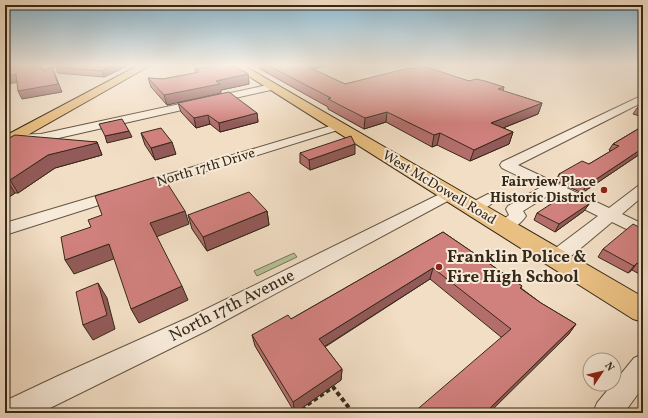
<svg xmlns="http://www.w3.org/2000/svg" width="648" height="418" viewBox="0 0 648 418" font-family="Vollkorn,serif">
<rect width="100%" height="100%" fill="#f2dec5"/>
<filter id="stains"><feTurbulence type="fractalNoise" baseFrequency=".005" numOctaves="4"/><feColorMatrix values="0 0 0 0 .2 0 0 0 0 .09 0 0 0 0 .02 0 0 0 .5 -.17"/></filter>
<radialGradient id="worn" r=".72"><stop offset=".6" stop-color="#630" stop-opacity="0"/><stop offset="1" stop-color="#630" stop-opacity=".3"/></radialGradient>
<path fill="#b6c298" stroke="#767658" d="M294,253l3,4 -40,19 -3,-5z"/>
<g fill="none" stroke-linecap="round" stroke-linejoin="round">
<defs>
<path id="minor" d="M272,84l5,3 -2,2 -234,53 -36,-1v-8l6,2 30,-1z
M643,95v7l-125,63 91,43 29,-22 5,-1v11l-21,18 21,10v13l-31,-15 -49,41 -7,2 -7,-2 -2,-5 2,-5 49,-37 -46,-23 -29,18 3,5c-6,9 -18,18 -29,15l-3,-4 15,-12 -3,-6 2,-3 33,-19 -39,-19 -2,-3 2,-3z
M337,124l4,1 2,2 -2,2 -192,60h-10l-2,-3 2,-3z
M450,189l5,2 3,3 -3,3 -249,134 -166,82h-35v-12l53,-25 132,-59z
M116,190l5,2 3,3 -3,3 -116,37v-12z
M488,194l5,2 3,3c-6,8 -19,15 -29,12l-2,-3 2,-3z
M643,354v33l-19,26h-31l4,-10 37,-45z"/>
<path id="major" d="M139,65h12l-141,80 -5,2v-11z
M231,65h12l400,232v25l-10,-3z"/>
</defs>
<use href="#minor" stroke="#645644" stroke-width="2"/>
<use href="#major" stroke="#352919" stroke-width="2"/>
<path stroke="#352919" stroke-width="4" stroke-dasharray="4.5 3" stroke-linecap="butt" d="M295,413l38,-26 20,26"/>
<use href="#minor" fill="#f7ead9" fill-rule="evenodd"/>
<use href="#major" fill="#e9bf82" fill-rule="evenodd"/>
</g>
<path fill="#b36e6c" stroke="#352919" d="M129,65l-25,12 -46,-4 -2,-6z
M260,65h70l-18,4 33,15 67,-15 57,12 35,6 -1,4 39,12 -4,11 -35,14 10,4 -4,12 -39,17 -33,-16 -5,2 -46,-25 -22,7 -36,-20v-2l-68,-38z
M231,66l17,8 1,10 -28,6 -54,15 -16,-18 -3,-9 15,1 33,-6 -1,-4z
M178,103l79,10 1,9 -38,10 -10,-8 -14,4 -15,-16z
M643,105v12l-10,-3 4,-6z
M643,126v26l-61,41 -26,-12 3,-7 30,-10 22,-13 -2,-1 4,-6z
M141,133l35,21 -21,6 -10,-15z
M5,140l92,2 5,13 -47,13 -37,25h-3l-10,7z
M300,153l55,1 -45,16 -10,-7z
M589,204l-5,7 -29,21 -21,-12 3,-7z
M267,211l2,14 -62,26 -15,-22 -4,-14z
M643,229v47l-11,-6 -4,3 -30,-16 5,-8z
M443,232l79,54 -1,2 20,15 35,21 -8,11 -67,2 -71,-58 -105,68 17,22 -1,11 -46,33 -40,-67 -3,-11 39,-16z"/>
<path fill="#925a58" stroke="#352919" d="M115,65h14l-25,12 -2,-6z
M300,65h30l-30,6z
M52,67l10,25 -40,7 -4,-8z
M16,74l4,8 -14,2 -1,-2v-6z
M248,74l1,10 -28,6v3l-54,12 -3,-10 52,-14z
M504,87l-3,10 -3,-8z
M542,103l-4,11 -50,20 3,-11z
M387,112l-1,10 -22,7 1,-11z
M257,113l1,9 -38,10 -1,-9z
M208,115l2,9 -14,4 -2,-10z
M129,131l3,6 -25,6 -2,-7z
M513,132l-4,12 -39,17 4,-11z
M440,133l-3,12 -5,2 2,-12z
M97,142l5,13 -47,13 -37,25 -8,-13 38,-25z
M172,142l4,12 -21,6 -4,-12z
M355,144v10l-45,16 -1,-10z
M643,148v4l-61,41 4,-7z
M7,180l8,13 -10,7v1v-20z
M589,204l-5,7 -29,21 4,-8z
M185,211l4,13 -33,13 -6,-14z
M267,211l2,14 -62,26 -4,-14z
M109,244l7,14 -42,16 -9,-14z
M637,263l-5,7 -4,3 6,-7z
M433,268l-3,11 -111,71v-11z
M98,283l9,15 8,31 -22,11 -10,-15z
M182,286l6,14 -49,23 -8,-14z
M576,324l-8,11 -79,78h-4z
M342,369l-1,11 -46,33 -2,-11z"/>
<path fill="#d0807d" stroke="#352919" d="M5,65h36l2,6 9,-4 6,17 -40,7 -2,-17 -11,2z
M62,65h53l-13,6 -46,-4z
M220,65h9l2,1h3l14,8 -32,7 4,3 -56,11 -16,-17 15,1 36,-7 -4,-3z
M267,65h37l41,19 64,-16 3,1 11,-3 46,15 7,-2 9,2 19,6 -6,2 44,14 -51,20 22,9 -39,18 -34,-17 -6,2 -47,-23 -22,6 -37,-19 3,-1z
M229,92l28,21 -38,10 -11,-8 -14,3 -16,-15z
M643,105v5l-6,-2z
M122,119l7,12 -24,5 -6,-12z
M643,126v22l-57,38 -27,-12 23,-13 7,3 30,-18 -6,-2z
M161,128l11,14 -21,6 -10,-15z
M15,135l82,7v1l-49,12 -38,25h-3l-2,1v-41z
M351,136l4,8 -46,16 -9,-7z
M162,175l23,36 -35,12 32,63 -51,23 -22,-65 -44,16 -4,-23 30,-10 -3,-7 14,-5 -7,-19z
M249,192l18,19 -64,26 -15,-22z
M568,193l21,11 -30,20 -22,-11z
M633,224l10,5v37l-6,-3 -3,3 -31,-17z
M443,232l79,54 -2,2 21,15 35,21 -91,89h-72l98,-84 -78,-61 -114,71 23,30 -49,33 -41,-67 36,-20 3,4z
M98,283l9,32 -24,10 -7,-33z"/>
<linearGradient id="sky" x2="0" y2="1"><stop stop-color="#89b8d1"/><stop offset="0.53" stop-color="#f9f0e5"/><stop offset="1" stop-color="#f9f0e5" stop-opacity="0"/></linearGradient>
<rect width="648" height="123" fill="url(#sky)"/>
<g fill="#8f2418" stroke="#f7ead9" stroke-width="1.5">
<circle cx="604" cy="190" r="4"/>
<circle cx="439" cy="267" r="4"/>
</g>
<g text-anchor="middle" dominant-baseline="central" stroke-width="4" stroke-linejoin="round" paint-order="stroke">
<g font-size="14" fill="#352919" stroke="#f7ead9">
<text transform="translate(206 168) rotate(-17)">North 17th Drive</text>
<text transform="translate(439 188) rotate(31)">West McDowell Road</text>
</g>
<g font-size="14" font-weight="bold" fill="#352919" stroke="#f7ead9" text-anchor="end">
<text x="596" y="182">Fairview Place<tspan x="596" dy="16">Historic District</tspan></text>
</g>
<g font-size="17" font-weight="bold" fill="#352919" stroke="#f7ead9" text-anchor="start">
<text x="447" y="257">Franklin Police &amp;<tspan x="447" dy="20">Fire High School</tspan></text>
</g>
<g font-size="17" fill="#352919" stroke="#f7ead9">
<text transform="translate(232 306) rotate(-27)">North 17th Avenue</text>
</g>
</g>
<rect width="648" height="418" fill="none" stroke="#f2dec5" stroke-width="20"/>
<rect x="6" y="6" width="636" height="406" fill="none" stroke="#352919" stroke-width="2"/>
<rect x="10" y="10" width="628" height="398" fill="none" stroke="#352919"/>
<g transform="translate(602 372) rotate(55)"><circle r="19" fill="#f7ead9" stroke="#a99d8c"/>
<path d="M0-3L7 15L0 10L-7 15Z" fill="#8f2418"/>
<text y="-6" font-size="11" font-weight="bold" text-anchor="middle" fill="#352919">N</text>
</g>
<rect width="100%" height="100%" filter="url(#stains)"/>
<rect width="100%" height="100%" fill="url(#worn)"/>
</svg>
